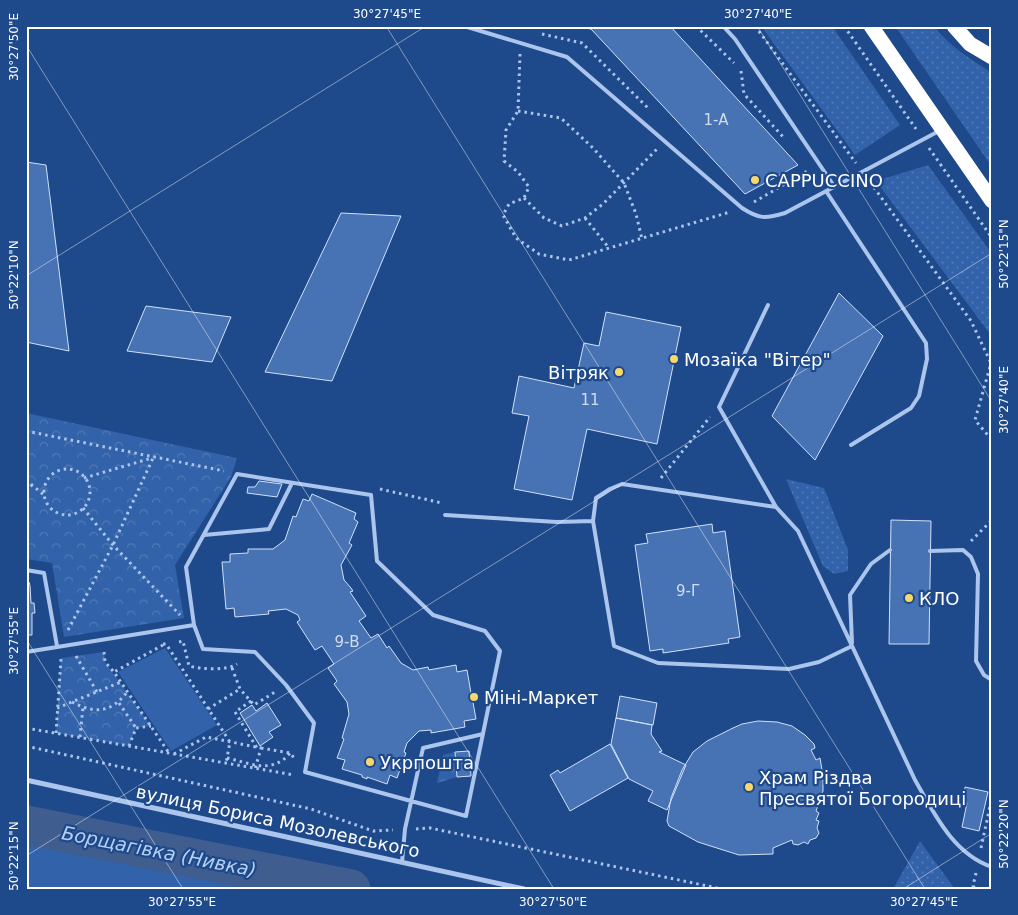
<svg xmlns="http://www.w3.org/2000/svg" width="1018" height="915" viewBox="0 0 1018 915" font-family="'DejaVu Sans',sans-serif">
<defs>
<pattern id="grass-dots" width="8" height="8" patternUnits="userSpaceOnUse" patternTransform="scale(1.25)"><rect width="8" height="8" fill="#3262a9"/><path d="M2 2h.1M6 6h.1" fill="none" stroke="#517ab6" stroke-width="1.8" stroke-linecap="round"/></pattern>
<pattern id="park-crowns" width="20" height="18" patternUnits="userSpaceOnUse" patternTransform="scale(1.25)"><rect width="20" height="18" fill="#3262a9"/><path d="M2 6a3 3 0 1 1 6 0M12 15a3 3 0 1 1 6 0" fill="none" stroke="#517ab6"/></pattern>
</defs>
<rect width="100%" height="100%" fill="#1e498b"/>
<path fill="url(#grass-dots)" d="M761,26h71l68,99 -45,30z
M895,26h39c15,20 38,34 58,47v94z
M928,165l64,89v84l-2,-4 -114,-153z
M786,479l38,9 24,62v21l-14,3 -11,-8z
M920,841l35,48h-62z"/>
<path fill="url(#park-crowns)" d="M26,413l211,45 -6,19 -56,88 9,53 -120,19 -12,-74 -26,-4z
M104,652l1,10 46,64 -15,2 -7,18 -73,-13 5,-75z
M455,752l2,25 -20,6 6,-28z"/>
<path fill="#3262a9" d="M165,648l52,77 -46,26 -53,-79z
M26,830l286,59h-286z"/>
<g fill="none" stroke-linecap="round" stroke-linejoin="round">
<path stroke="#3f5d8e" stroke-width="39" d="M26,825l325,64"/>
</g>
<path fill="#4772b3" stroke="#d0e1f9" d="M571,26h99l128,139 -53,29 -154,-165z
M26,162l20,3 23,186 -43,-9z
M341,213l60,3 -69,165 -67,-9z
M839,293l44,43 -68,124 -43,-44z
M146,306l85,11 -19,45 -85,-11z
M606,312l75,15 -24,117 -70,-15 -15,71 -58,-11 15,-73 -17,-3 7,-37 55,12 10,-45 15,3z
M259,481l23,3 -5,13 -30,-4 1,-6h7z
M312,494l44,19 -2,6 4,3 -9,21 3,2 -11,20 3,15 7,8 2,3 -3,1 16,24 -7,5 12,17 7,-4 9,14 2,-2 12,17 12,7 15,-3 1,3 27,-5 1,7 10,-2 4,23 2,-1 1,5h-2l4,22 -12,2 1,6 -34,6v-3l-12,1 -12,12 -3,9 2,1 -9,25 -7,-3 -3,9 -20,-7v2l-5,-2v-2l-20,-6 3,-9 -8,-2 7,-19 -2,-1 7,-24 -2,-12 -13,-18 3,-3 -9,-13 6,-4 -12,-18 -7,4 -18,-28 3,-2 -2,-5 -12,-6 -18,2 1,3 -34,3 -1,-9 -8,1 -4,-47h8v-8l18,-1v-4h25l12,-9 8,-24 3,1 7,-18 6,2z
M891,520l40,1 -2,123h-40z
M712,524l1,9 12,-2 15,106 -12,2 1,4 -66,10v-4l-13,2 -15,-106 13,-2 -2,-9z
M26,582h3l1,4 1,17h3l1,10h-3v22h-6z
M620,696l37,7 -4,22 -37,-7z
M267,703l14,22 -12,7 4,5 -13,9 -20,-33 12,-8 4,6z
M616,718l36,7 -1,9 11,17 -3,1 27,13 -19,45 -19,-9 5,-10 -24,-12 -18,-35z
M758,721l19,1 15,4 13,9 9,9 1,4 -4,2 5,10 4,-2 3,18v15l-7,20 3,2 -3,7 3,1 -2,7 2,5 -3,5 -6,2 -2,4 -4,-2 -6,3 -5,-1 -1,-4 -19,8v6l-34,1 -41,-13 -29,-16 -2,-5 4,-23 11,-28 11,-18 14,-11 26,-13 9,-4z
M610,744l18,34 -58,33 -20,-36 8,-5 2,3z
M469,751l2,25 -14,1 -2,-25z
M965,787l23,5 -9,39 -17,-4 5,-24 -5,-2z"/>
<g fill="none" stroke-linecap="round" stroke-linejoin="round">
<path stroke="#abc5ec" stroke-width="3" stroke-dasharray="2.5 4" stroke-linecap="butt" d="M696,26l38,37
M755,26l101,137
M844,26l72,103
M542,34l40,9 66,65
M520,54l-2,57 -12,19 -2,31 14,11 11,15 -5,11 -15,6 -6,11 13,23 23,16 30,6 161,-48
M741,71l3,23 41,45
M518,111l43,7 32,30 31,35 12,31 6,25
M929,148l63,90
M870,182l101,139 20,42 1,7
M524,198l20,20 18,8 23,-8 18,-14 54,-55
M754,202l55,-32
M585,218l24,30
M990,367l-15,53 17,20
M26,431l198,40
M44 492a23 23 0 1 1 46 0a23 23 0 1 1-46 0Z
M84,478l68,-20
M661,478l49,-61
M26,480l18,15
M380,489l62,14
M26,491l6,-6
M83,508l30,37 67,70
M971,541l21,-21
M68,630l45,-85 40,-87
M179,642l4,-1 6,25c11,3 38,5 48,-2
M163,644h3l64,98 -4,21
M163,645l-49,27 55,81
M104,652l1,10 9,10
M76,656l21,36
M232,668l8,21 14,16 21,-13
M251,701l-16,11 22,36
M72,702c23,12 39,11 55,-10
M119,703l17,25
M57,708l64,-26
M208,709l32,-20
M26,728l268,47
M56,733l5,-74
M80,737l3,-30
M26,746l285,63 62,22 20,-1
M129,746l7,-18 15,-2
M261,748l29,5 5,6
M174,754l32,-17 55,11 -6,21
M227,758c23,5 45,17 63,-5
M416,829l14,-1 292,61
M981,848l11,-51
M976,873l-3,13 3,3"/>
<path stroke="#abc5ec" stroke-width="4" d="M464,26l103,31 175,151c17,11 23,11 43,5l154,-82
M723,26l12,13 99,147
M826,191l100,152 1,16 -8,37 -8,12 -60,37
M768,305l-49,102 57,100 22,24 117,249c19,33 38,74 77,87
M237,474l134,21 6,66 56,54 52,16 15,20 -34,165 -161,-44 9,-49 -28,-38 -31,-33 -52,-3 -9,-24 -8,-58z
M776,507l-154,-23 -12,5 -14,9 -3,23 21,125 44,17 131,6 30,-7 33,-16
M445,515l112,7 36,-1
M204,535l65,-6 23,-46
M930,551l33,-1 8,7 7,17 -2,87 8,14 8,5
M26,570l18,3 13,73
M852,643l-2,-48 21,-31 19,-14
M26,652l168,-27
M402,862l3,-33 18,-81 60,-14"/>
<path stroke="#abc5ec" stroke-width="5" d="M26,780l498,109"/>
<path stroke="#fff" stroke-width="15" d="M871,26l121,175
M954,26l16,18 22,13"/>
</g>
<path fill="none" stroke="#fff" stroke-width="1" stroke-opacity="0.45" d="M386,26l539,863M757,26l235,376M26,45l528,844M26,276l400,-250M26,639l157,250M26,856l966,-603M903,889l89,-56"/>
<g fill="#fad76a" stroke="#1e498b" stroke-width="2">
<circle cx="755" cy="180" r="5"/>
<circle cx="674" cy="359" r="5"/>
<circle cx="619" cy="372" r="5"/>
<circle cx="909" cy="598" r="5"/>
<circle cx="474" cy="697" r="5"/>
<circle cx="370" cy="762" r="5"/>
<circle cx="749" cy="787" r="5"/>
</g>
<g text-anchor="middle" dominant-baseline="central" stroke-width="4.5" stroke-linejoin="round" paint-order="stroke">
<g font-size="15" fill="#d1dcec">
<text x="716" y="120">1-А</text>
<text x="590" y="400">11</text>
<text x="688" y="591">9-Г</text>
<text x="347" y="642">9-В</text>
</g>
<g font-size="18" fill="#fff" stroke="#1e498b" text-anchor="start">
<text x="765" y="180">CAPPUCCINO</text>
<text x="684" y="359">Мозаїка "Вітер"</text>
<text x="609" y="372" text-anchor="end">Вітряк</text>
<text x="919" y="598">КЛО</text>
<text x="484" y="697">Міні-Маркет</text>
<text x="380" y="762">Укрпошта</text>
<text x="759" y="777">Храм Різдва<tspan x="759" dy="21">Пресвятої Богородиці</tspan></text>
</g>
<g font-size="18" fill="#fff" stroke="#1e498b">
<text transform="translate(278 821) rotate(12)">вулиця Бориса Мозолевського</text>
</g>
<g font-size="19" font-style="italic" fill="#b6d0f3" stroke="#1e498b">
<text transform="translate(159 851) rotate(11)">Борщагівка (Нивка)</text>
</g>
</g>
<rect width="1018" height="915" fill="none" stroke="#1e498b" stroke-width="55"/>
<rect x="28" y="28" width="962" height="860" fill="none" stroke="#fff" stroke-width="2"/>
<g font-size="12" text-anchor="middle" fill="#fff">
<text x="387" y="18">30°27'45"E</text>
<text x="758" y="18">30°27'40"E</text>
<text transform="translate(14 47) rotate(-90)" y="4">30°27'50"E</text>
<text transform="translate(1004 254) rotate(-90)" y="4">50°22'15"N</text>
<text transform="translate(14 275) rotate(-90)" y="4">50°22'10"N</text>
<text transform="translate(1004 400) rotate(-90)" y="4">30°27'40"E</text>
<text transform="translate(14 641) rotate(-90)" y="4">30°27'55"E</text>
<text transform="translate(1004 834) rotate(-90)" y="4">50°22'20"N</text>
<text transform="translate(14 856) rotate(-90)" y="4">50°22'15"N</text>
<text x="182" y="906">30°27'55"E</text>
<text x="553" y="906">30°27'50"E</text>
<text x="924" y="906">30°27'45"E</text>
</g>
</svg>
